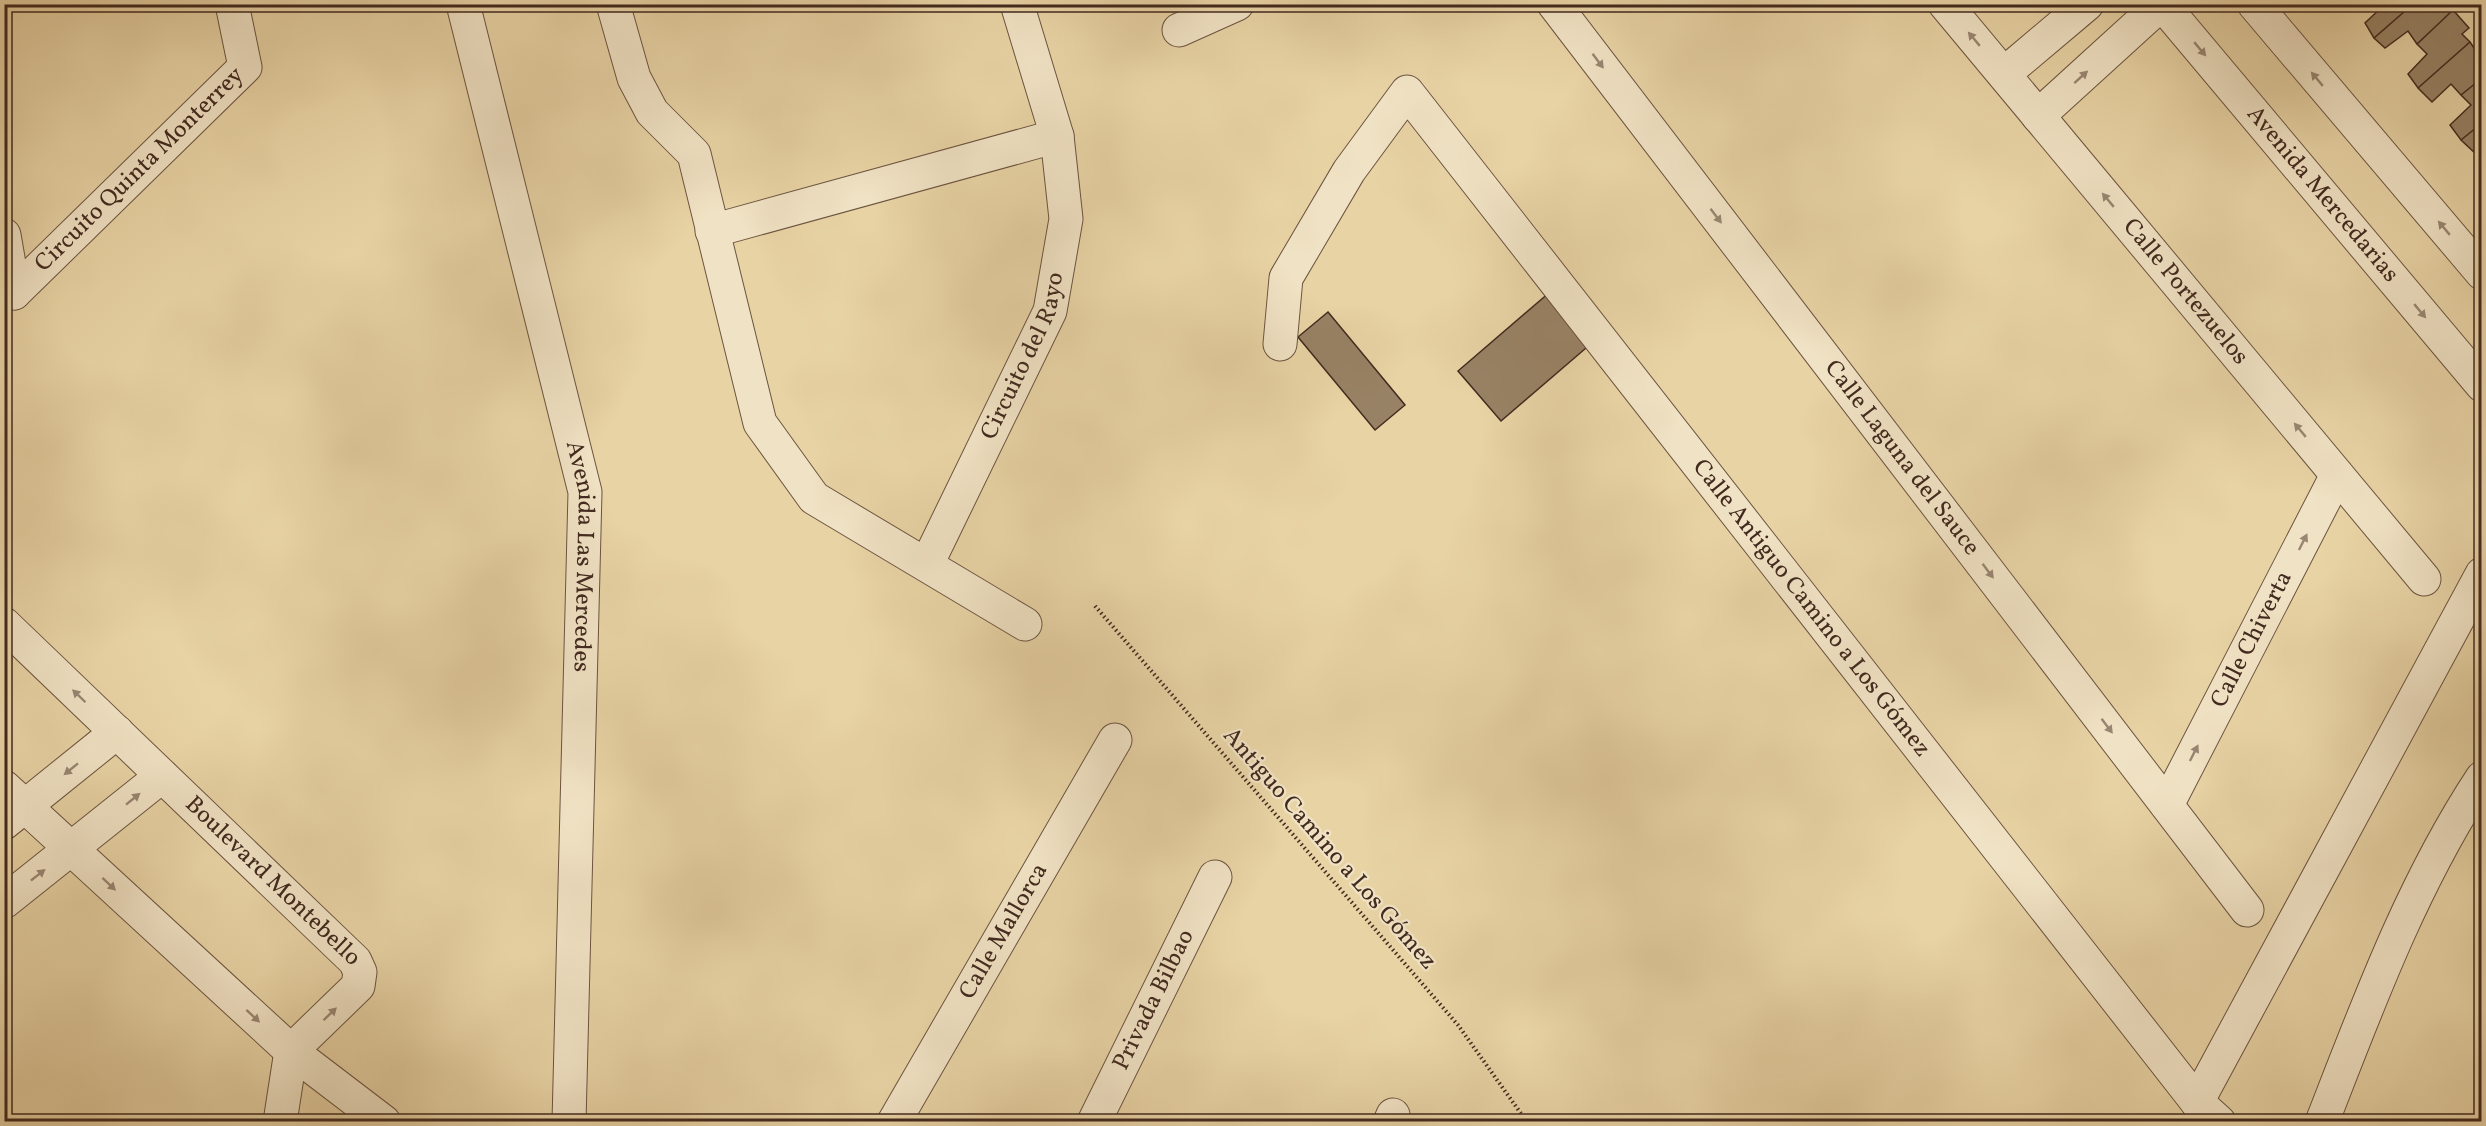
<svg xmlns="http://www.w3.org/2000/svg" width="2486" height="1126" viewBox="0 0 2486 1126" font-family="Vollkorn,serif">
<rect width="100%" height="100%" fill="#e8d3a5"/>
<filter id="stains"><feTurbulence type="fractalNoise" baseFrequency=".00333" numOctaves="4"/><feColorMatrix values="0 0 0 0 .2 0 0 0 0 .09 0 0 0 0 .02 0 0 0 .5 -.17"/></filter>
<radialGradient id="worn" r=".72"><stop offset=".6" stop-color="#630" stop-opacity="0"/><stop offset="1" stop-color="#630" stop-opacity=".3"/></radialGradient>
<path fill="#988265" stroke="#422a1f" stroke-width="1.5" d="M2380,4h33l-39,34 -9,-15 17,-16z
M2413,4h35l5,6 -36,34 -9,-13 -23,17 -11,-10z
M2453,10l16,18 -7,6 8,8 -52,46 -10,-14 19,-20 -10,-10z
M2470,42l8,12 4,-3v27l-21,17 -10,-11 -19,18 -14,-14z
M2482,78v45l-21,17 -11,-15 21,-20 -10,-10z
M2482,123v26l-6,5 -15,-14z
M1550,292l43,50 -92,79 -43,-50z
M1328,312l77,93 -30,25 -77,-93z"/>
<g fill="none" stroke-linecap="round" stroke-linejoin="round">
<defs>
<g id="minor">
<path id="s1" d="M463,4l122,488 -16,630"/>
<path d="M613,4l21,74 18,34 42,42 66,269 54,75 211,126"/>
<path id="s2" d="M1554,4l693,906"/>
<path id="s3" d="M1945,4l479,575"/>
<path id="s4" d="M2162,4l320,381"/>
<path d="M2254,4l228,269"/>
<path d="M1179,30l58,-26"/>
<path d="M2004,74l83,-70"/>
<path d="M2038,116l123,-112"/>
<path d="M712,231l345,-95"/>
<path d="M4,235l10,58"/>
<path id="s5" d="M14,293l231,-226 -13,-63"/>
<path id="s6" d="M1280,344l6,-66 63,-107 58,-79 790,1010 22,20"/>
<path id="s7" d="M927,564l123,-253 16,-92 -9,-83 -40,-132"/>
<path id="s8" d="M4,624l351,337 5,11 -2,14 -67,65"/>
<path d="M4,787l287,264 93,71"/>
<path id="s9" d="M2167,805l170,-330"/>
<path d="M4,823l113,-91"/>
<path d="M4,902l158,-126"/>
<path d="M2197,1102l285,-528"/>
<path d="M280,1122l11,-71"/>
<path id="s10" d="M894,1122l221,-382"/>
<path id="s11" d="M1094,1122l121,-245"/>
<path d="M1390,1122l3,-7"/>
<path d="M2322,1122c46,-118 90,-238 160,-344"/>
</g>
</defs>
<use href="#minor" stroke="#6c5440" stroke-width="35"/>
<path stroke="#422a1f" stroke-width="4" stroke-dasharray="1.5 3" stroke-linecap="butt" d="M1095,606l363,419 69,97"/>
<use href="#minor" stroke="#f0e2c4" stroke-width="33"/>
</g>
<defs><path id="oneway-solid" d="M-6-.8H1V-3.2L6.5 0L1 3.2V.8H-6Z" transform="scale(1.5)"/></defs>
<g fill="#998672">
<use href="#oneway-solid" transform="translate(1974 39) rotate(-130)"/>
<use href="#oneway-solid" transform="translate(2200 49) rotate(50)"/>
<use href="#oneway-solid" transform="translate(1598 61) rotate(53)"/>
<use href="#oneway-solid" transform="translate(2081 77) rotate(-42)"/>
<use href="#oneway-solid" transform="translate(2317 79) rotate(-130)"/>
<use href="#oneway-solid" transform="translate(2108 200) rotate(-130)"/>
<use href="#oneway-solid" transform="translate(1716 216) rotate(53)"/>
<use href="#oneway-solid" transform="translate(2444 228) rotate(-130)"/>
<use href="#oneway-solid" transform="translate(2420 311) rotate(50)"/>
<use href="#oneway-solid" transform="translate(2300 430) rotate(-130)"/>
<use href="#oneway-solid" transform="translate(2303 542) rotate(-63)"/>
<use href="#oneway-solid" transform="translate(1988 571) rotate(53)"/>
<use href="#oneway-solid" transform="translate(79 696) rotate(-136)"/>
<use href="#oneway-solid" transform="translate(2107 726) rotate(53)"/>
<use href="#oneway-solid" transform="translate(2194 753) rotate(-63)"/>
<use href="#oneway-solid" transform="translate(71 769) rotate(141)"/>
<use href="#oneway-solid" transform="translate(133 799) rotate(-39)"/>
<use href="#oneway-solid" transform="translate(38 875) rotate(-38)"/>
<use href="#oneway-solid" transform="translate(109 884) rotate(43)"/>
<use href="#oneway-solid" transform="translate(330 1014) rotate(-44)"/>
<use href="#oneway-solid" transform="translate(253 1016) rotate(43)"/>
</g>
<g text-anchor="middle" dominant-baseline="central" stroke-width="4.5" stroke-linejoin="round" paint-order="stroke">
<g font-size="24" fill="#422a1f" stroke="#f0e2c4">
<text stroke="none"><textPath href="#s5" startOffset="176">Circuito Quinta Monterrey</textPath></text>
<text stroke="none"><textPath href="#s4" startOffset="249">Avenida Mercedarias</textPath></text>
<text stroke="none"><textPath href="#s3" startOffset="375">Calle Portezuelos</textPath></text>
<text stroke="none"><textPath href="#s7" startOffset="230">Circuito del Rayo</textPath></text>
<text stroke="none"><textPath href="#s2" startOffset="572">Calle Laguna del Sauce</textPath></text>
<text stroke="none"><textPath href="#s1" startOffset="567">Avenida Las Mercedes</textPath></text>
<text stroke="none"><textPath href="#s6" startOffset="944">Calle Antiguo Camino a Los Gómez</textPath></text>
<text stroke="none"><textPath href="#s9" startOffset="186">Calle Chiverta</textPath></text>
<text transform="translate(1329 849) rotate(49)">Antiguo Camino a Los Gómez</text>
<text stroke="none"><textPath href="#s8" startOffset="372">Boulevard Montebello</textPath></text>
<text stroke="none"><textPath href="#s10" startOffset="220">Calle Mallorca</textPath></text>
<text stroke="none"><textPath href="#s11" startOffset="136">Privada Bilbao</textPath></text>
</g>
</g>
<rect width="2486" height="1126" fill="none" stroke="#e8d3a5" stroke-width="24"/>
<rect x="6" y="6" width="2474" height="1114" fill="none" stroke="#422a1f" stroke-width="3"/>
<rect x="12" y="12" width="2462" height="1102" fill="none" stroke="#422a1f" stroke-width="1.5"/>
<rect width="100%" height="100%" filter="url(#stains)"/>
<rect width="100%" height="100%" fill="url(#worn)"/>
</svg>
